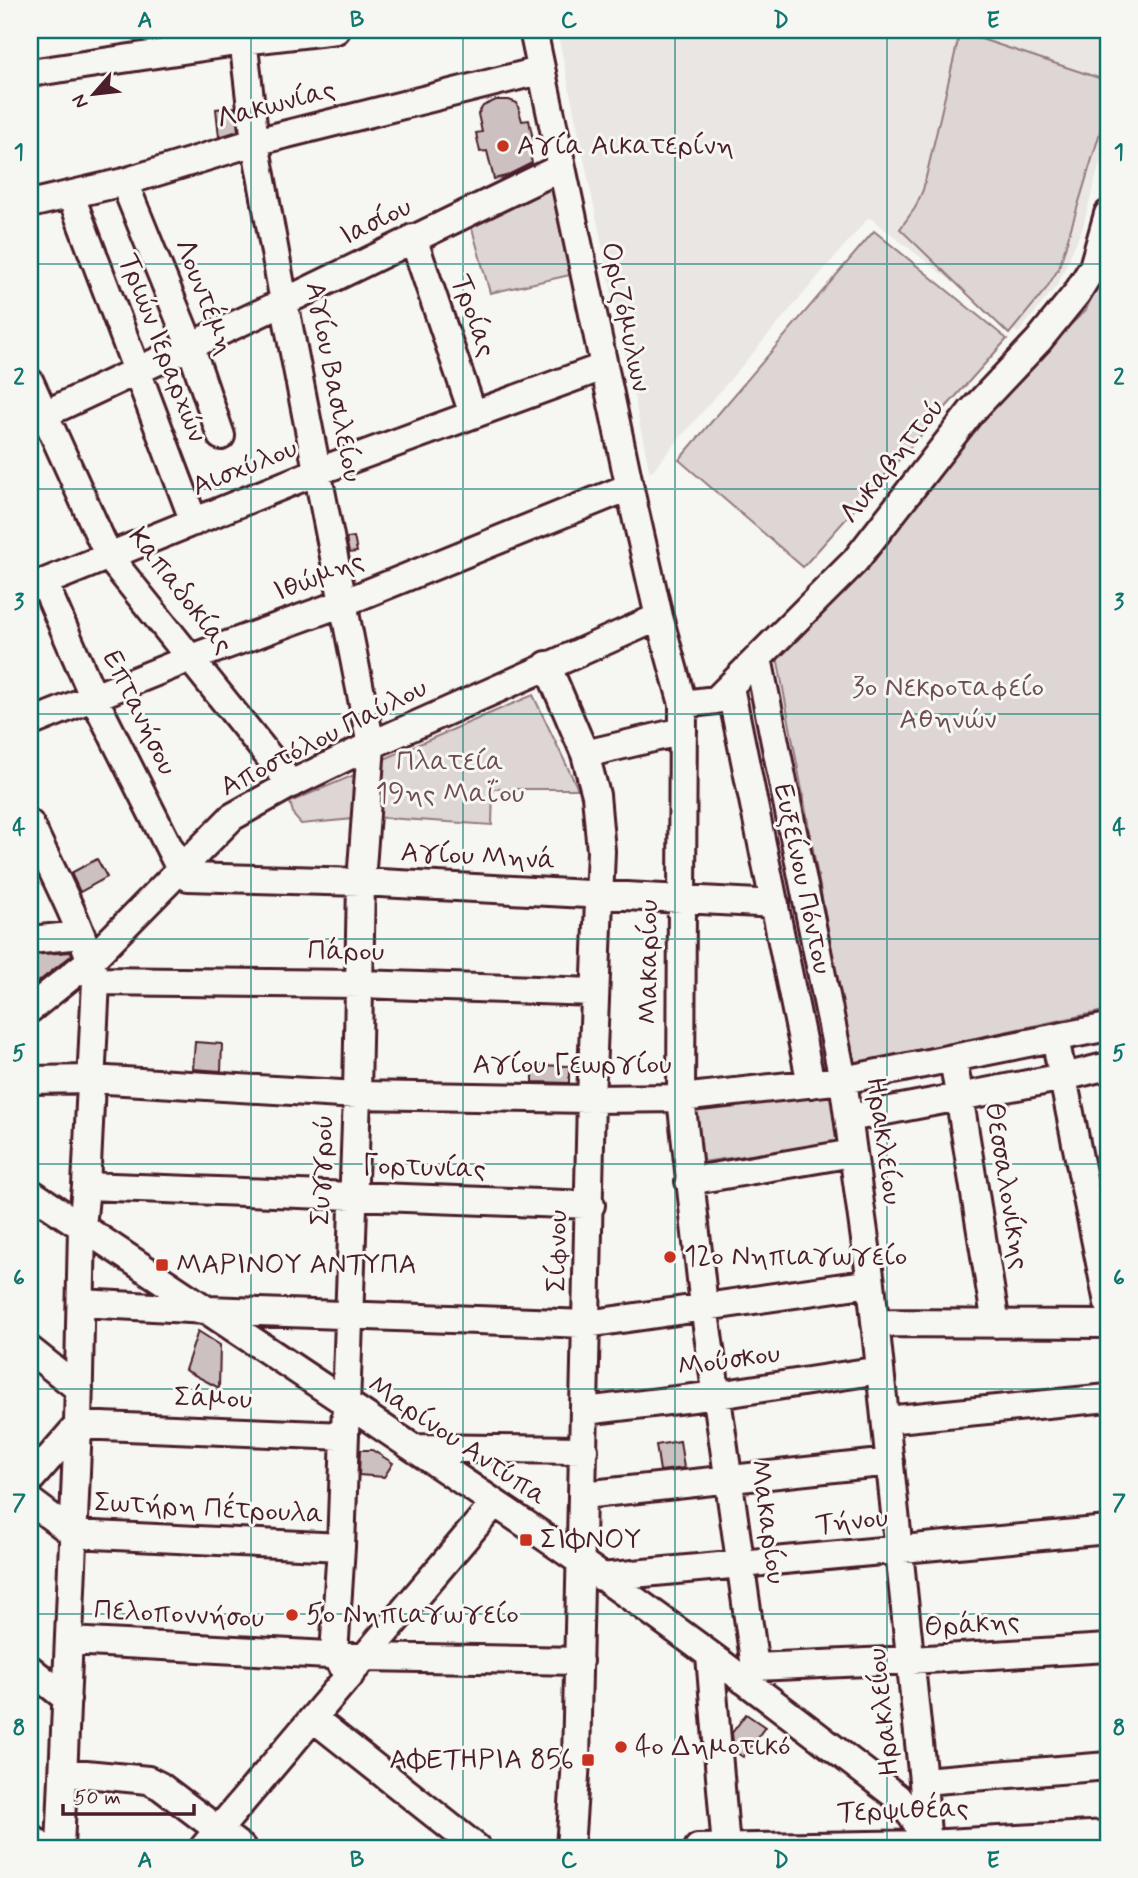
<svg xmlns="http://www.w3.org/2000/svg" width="1138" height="1878" viewBox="0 0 1138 1878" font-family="Mynerve,sans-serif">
<rect width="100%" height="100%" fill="#f6f6f2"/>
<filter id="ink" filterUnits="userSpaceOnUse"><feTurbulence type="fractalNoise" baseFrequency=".0143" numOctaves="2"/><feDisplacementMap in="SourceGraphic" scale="14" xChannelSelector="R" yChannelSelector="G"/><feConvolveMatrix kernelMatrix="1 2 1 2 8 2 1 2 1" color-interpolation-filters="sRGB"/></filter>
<g filter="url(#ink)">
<path fill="#e9e6e3" d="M557,30h551v102l-25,94 -25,58 -40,49 -149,-116 -219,256z"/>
<path fill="#ddd6d5" stroke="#947a80" stroke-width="2" d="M960,32l148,49v25l-49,162 -13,21 -37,45 -109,-105 15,-21 8,-18z
M551,188l19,87 -80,18 -19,-68z
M874,231l133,108 -204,228 -124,-107z
M1108,246v764l-255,54 -77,-413 207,-241 103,-100 15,-35z
M533,695l45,94h-85l-1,36 -120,-8 3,-54z
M354,775l-1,44 -52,5 -7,-8 -4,-14z
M836,1089l5,53 -139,20 -6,-52z"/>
<path fill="#ccc1c0" stroke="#4a1f2b" stroke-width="2" d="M496,100h13l8,3 5,18 7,-1 4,19 -6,2 5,22 -26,13 -12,3 -7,-28 -7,1 -4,-19 6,-1 -4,-18 5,-8z
M235,107l3,24 -19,6 -3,-28z
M354,537l3,15 -8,1 -3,-15z
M97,859l10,18 -27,15 -9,-19z
M71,952l1,3 -39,31 -3,-6v-25z
M195,1042l27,2 -1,27 -28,-2z
M533,1065l36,1v17l-36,-1z
M198,1331l22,14 -1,43 -34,-18z
M680,1441l4,27 -24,3 -4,-26z
M360,1450h12l21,13 -9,14 -25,-2z
M746,1714l19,13 -22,30 -9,-6 -2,-18z"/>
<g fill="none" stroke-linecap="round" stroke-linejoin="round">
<defs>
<path id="minor" d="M242,30l13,112 29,160 87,443 -10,137 -4,213 -16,452 -7,107 15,23
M533,30l100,473 26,114 24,87 -2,394 23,208 51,361 -12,13
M30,73l213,-32 93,-11
M124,182l66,163 31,91
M71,196l123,326
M30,204l94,-22 131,-40 284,-71
M413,238l60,176
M30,382l79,175 182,227
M30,421l254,-119 276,-134
M44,583l50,115 86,171 8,8 173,5 414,22
M30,588l289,-117 284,-104
M758,658l85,422 28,203 52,498 5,67
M547,665l38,89 11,41 5,56 -10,248 -15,662 -6,87
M730,687l81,397
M683,704l33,-4 139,-139 116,-149 68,-72 38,-47 16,-26 15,-53
M30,723l161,-65 152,-55 286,-116
M585,754l98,-23
M30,824c23,50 53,103 66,157l-10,205 -4,41 -4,198 -18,423
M30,940l51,-5
M96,981l264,3 235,8
M30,1009l61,-49 141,-143 59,-33 80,-39 288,-128
M1055,1038l53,265
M953,1058l43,266
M30,1080l61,-1 266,16 234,4 90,-1 162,-18 265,-53
M849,1118l215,-41 44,-11
M689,1181l164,-28
M86,1186l505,19
M30,1192c183,123 369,244 551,370 108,75 212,155 316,235l17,22 10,20
M81,1303l126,7 380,14 284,-41
M876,1323l232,1
M30,1350l49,39
M585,1411l133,-16 162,-25
M886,1420l222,-22
M414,1448l170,2
M30,1480l48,-55 267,11
M583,1495l307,-33
M30,1501l44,33 267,13
M601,1577l507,-47
M69,1641l296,16 214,4
M710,1656l16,192
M755,1667l156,-7 197,-12
M30,1669l37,30
M313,1718l164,130
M65,1772l83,8 12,6 82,62
M923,1781l185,-15
M30,1837l13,11
M203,1848l291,-344
M698,1848l229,-4 181,-10"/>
</defs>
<use href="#minor" stroke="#4a1f2b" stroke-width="32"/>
<use href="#minor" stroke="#f6f6f2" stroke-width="26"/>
</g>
</g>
<path fill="none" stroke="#0f766e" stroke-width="2" stroke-opacity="0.55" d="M251,30v1818M463,30v1818M675,30v1818M887,30v1818M30,264h1078M30,489h1078M30,714h1078M30,939h1078M30,1164h1078M30,1389h1078M30,1614h1078"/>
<g fill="#c8321e" stroke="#f6f6f2" stroke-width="2.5">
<circle cx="503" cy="146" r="7"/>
<circle cx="670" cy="1257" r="7"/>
<rect x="155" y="1258" width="14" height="14" rx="3.5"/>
<rect x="519" y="1533" width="14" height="14" rx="3.5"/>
<circle cx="292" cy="1615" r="7"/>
<circle cx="621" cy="1747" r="7"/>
<rect x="581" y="1753" width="14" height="14" rx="3.5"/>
</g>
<g text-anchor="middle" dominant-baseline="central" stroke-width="6" stroke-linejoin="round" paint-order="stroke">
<g font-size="28" fill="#4a1f2b" stroke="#f6f6f2">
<text transform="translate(276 105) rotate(-15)">Λακωνίας</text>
<text transform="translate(376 222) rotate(-26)">Ιασίου</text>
<text transform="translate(204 297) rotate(69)">Λουντέμη</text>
<text transform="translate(473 316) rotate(71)">Τροίας</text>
<text transform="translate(625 317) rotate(78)">Οριζόμυλων</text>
<text transform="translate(162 348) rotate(69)">Τριών Ιεραρχών</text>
<text transform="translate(333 382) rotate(79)">Αγίου Βασιλείου</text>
<text transform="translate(893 461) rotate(-52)">Λυκαβηττού</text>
<text transform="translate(245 468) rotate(-22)">Αισχύλου</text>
<text transform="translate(319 577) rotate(-21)">Ιθώμης</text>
<text transform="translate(180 591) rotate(52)">Καπαδοκίας</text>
<text transform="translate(139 713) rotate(64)">Επτανήσου</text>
<text transform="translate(324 738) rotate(-27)">Αποστόλου Παύλου</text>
<text transform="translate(478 857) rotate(3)">Αγίου Μηνά</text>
<text transform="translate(802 879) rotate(78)">Ευξείνου Πόντου</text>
<text transform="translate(346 952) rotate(1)">Πάρου</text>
<text transform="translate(649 962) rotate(-90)">Μακαρίου</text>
<text x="572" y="1065">Αγίου Γεωργίου</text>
<text transform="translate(883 1141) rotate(82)">Ηρακλείου</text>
<text transform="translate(424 1168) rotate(2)">Γορτυνίας</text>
<text transform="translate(323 1170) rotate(-88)">Συγγρού</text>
<text transform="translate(1006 1186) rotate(81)">Θεσσαλονίκης</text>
<text transform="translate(558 1251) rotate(-89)">Σίφνου</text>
<text transform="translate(729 1361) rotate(-8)">Μούσκου</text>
<text transform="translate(213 1399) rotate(2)">Σάμου</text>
<text transform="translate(457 1441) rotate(34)">Μαρίνου Αντύπα</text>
<text transform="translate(209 1509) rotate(3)">Σωτήρη Πέτρουλα</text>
<text transform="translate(767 1522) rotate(82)">Μακαρίου</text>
<text transform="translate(852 1522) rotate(-6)">Τήνου</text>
<text transform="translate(179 1615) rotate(3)">Πελοποννήσου</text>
<text transform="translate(972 1625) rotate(-4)">Θράκης</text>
<text transform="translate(884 1712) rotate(-96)">Ηρακλείου</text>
<text transform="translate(903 1811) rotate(-2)">Τερψιθέας</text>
</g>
<g font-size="28" fill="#4a1f2b" stroke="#f6f6f2" text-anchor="start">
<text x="517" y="146">Αγία Αικατερίνη</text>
<text x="684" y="1257">12ο Νηπιαγωγείο</text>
<text x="176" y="1265">ΜΑΡΙΝΟΥ ΑΝΤΥΠΑ</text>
<text x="540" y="1540">ΣΙΦΝΟΥ</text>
<text x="306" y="1615">5ο Νηπιαγωγείο</text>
<text x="635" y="1747">4ο Δημοτικό</text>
<text x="574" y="1760" text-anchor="end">ΑΦΕΤΗΡΙΑ 856</text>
</g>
<g font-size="28" fill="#6f4d56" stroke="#f6f6f2">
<text x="948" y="688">3ο Νεκροταφείο<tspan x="948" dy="32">Αθηνών</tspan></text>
<text x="450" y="762">Πλατεία<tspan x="450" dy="32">19ης Μαΐου</tspan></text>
</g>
</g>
<rect width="1138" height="1878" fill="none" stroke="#f6f6f2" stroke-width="77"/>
<g transform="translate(94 94) rotate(242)" stroke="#f6f6f2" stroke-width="5" paint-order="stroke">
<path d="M0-5L12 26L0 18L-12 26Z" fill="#4a1f2b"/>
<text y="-10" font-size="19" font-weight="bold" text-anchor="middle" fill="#4a1f2b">N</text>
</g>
<path d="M63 1804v10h131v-10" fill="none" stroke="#4a1f2b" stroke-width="3.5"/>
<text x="74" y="1804" font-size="21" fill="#4a1f2b" stroke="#f6f6f2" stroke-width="5" paint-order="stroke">50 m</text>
<rect x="38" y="38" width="1062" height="1802" fill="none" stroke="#0f766e" stroke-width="2.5"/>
<g font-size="23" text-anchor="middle" font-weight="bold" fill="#0f766e">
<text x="145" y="27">A</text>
<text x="357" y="27">B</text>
<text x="569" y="27">C</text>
<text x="781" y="27">D</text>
<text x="993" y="27">E</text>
<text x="19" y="159">1</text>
<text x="1119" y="159">1</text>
<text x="19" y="384">2</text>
<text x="1119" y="384">2</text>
<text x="19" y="609">3</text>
<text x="1119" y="609">3</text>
<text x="19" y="834">4</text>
<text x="1119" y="834">4</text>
<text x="19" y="1060">5</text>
<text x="1119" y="1060">5</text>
<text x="19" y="1285">6</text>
<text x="1119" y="1285">6</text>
<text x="19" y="1510">7</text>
<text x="1119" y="1510">7</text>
<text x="19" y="1735">8</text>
<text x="1119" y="1735">8</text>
<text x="145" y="1867">A</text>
<text x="357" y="1867">B</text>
<text x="569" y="1867">C</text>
<text x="781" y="1867">D</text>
<text x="993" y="1867">E</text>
</g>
</svg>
